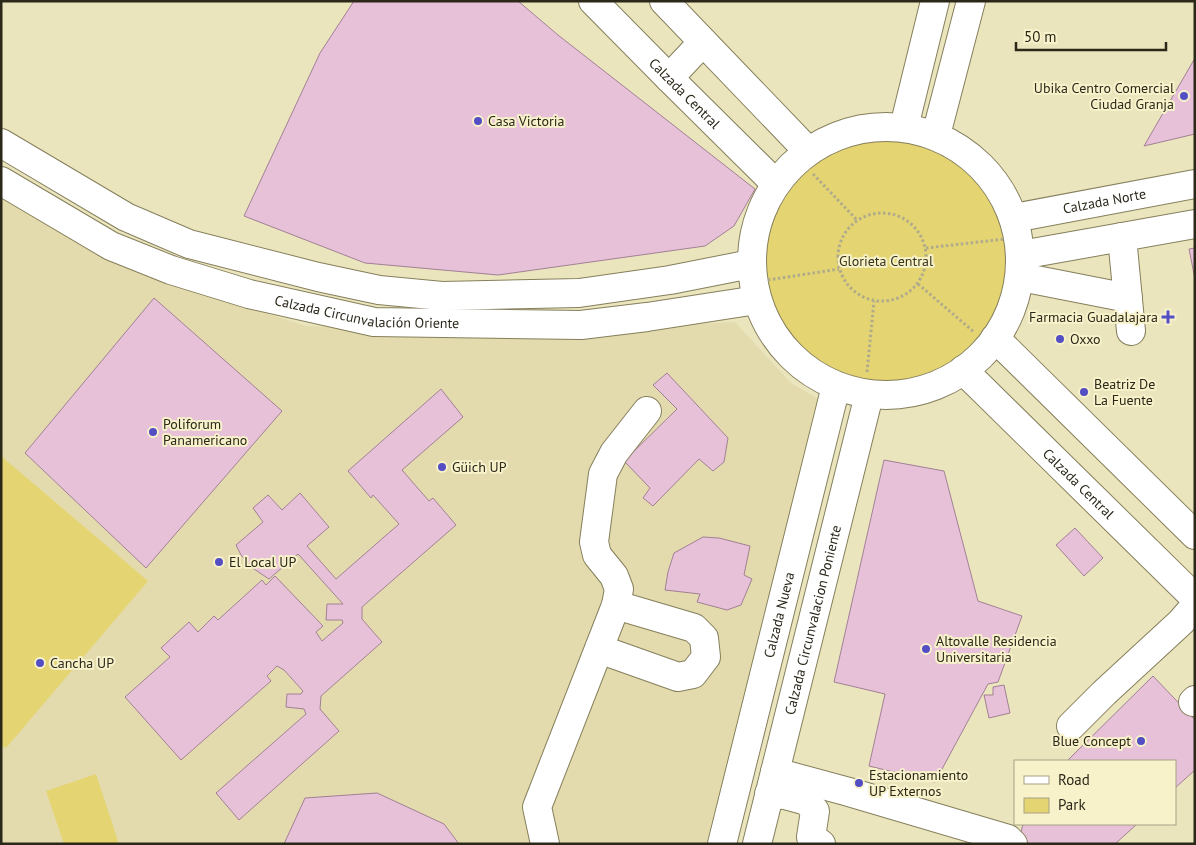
<svg xmlns="http://www.w3.org/2000/svg" width="1196" height="845" viewBox="0 0 1196 845" font-family="'PT Sans',sans-serif">
<rect width="100%" height="100%" fill="#ebe5be"/>
<path fill="#e3dbad" d="M1,188l163,93 142,45 276,5 153,-9 56,61 31,18 -109,443h-712z"/>
<path fill="#e4d472" d="M766 261a120 120 0 1 1 240 0a120 120 0 1 1-240 0Z
M1,456l147,125 -142,167 -5,-3z
M96,774l23,70h-55l-18,-53z"/>
<path fill="#e6c1d8" stroke="#a28095" d="M354,1h164l40,34 197,154 -21,37 -29,20 -207,29 -133,-12 -121,-47 76,-163z
M1195,58v76l-51,12z
M1195,248v31l-6,-30z
M154,298l128,113 -136,157 -121,-115z
M667,373l61,65 -4,24 -11,9 -14,-12 -46,47 -10,-8 7,-10 -26,-27 53,-52 -24,-24z
M441,389l22,28 -61,53 27,31 4,-3 23,27 -94,82v12l20,23 -61,54 -1,13 19,22 -100,89 -23,-27 90,-79 -2,-5 -18,-2 1,-13h14l2,-3 -19,-21 -7,-4 -10,10 4,5 -90,79 -56,-63 45,-40 -9,-9 28,-26 9,10 16,-16 4,4 44,-40 4,5 9,-9 48,50 -7,6 6,9 21,-18 -1,-3h-16l1,-16h16l-45,-50 -29,25 -18,-12 -10,-12 -5,-10 27,-23 -10,-14 15,-13 14,15 18,-17 29,34 -22,19 29,33 63,-55 -26,-29 -2,3 -23,-27z
M884,460l60,11 34,130 44,15 -24,66 -10,2 -53,98 -66,-16 16,-72 -51,-12z
M1075,528l28,30 -19,18 -28,-31z
M703,537l16,1 31,8 -6,29 8,4 -11,26 -14,5 -30,-8 3,-8 -35,-4 3,-18 6,-19z
M1153,676l42,44v50l-20,18v-27h-108z
M1004,685l6,28 -21,5 -5,-23h9v-8z
M377,793l67,31 15,20h-175l21,-46z
M1023,824h114l-22,20h-97z"/>
<g fill="none" stroke-linecap="round" stroke-linejoin="round">
<defs>
<g id="minor">
<path id="s1" d="M593,1l76,77 107,106"/>
<path d="M664,1l144,150"/>
<path d="M669,78l34,-36"/>
<circle cx="886" cy="261" r="134"/>
<path d="M904,127l31,-126"/>
<path d="M936,135l35,-134"/>
<path d="M1,143l125,74 63,27 129,33 61,13 63,6 137,-3 91,-13 81,-16"/>
<path id="s2" d="M1,181l110,65 60,24 78,24 125,28 207,3 66,-8 110,-17"/>
<path id="s3" d="M1014,218l181,-34"/>
<path d="M1122,237l9,94"/>
<path d="M1021,255l174,-31"/>
<path d="M1021,277l107,21"/>
<path d="M995,338l200,197"/>
<path id="s4" d="M963,370l232,228"/>
<path d="M599,649l79,28 15,-3 13,-17 -2,-19 -10,-10 -78,-23"/>
<path d="M1193,702l2,-2"/>
<path d="M1071,726l33,-33 77,-71 14,-16"/>
<path d="M775,772l74,20 159,47 5,5"/>
<path d="M769,794l16,1 22,6 8,10 -4,26 10,7"/>
<path d="M545,844l-8,-37 79,-202 3,-16 -5,-13 -17,-21 -3,-13 9,-68 11,-21 33,-42"/>
<path id="s5" d="M722,844l114,-458"/>
<path id="s6" d="M757,844l112,-449"/>
</g>
</defs>
<use href="#minor" stroke="#857f5c" stroke-width="30"/>
<path stroke="#b0ab8b" stroke-width="3" stroke-dasharray="2.5 2.5" stroke-linecap="butt" d="M813,174l44,46
M838 257a44 44 0 1 1 88 0a44 44 0 1 1-88 0Z
M926,248l79,-9
M768,280l71,-11
M918,284l56,48
M867,372l7,-71"/>
<use href="#minor" stroke="#fff" stroke-width="28"/>
</g>
<g fill="#544ec5" stroke="#f8f2cb" stroke-width="2">
<circle cx="1184" cy="96" r="5"/>
<circle cx="478" cy="121" r="5"/>
<path d="M1165.5 309.5h5v5h5v5h-5v5h-5v-5h-5v-5h5z"/>
<circle cx="1060" cy="339" r="5"/>
<circle cx="1084" cy="392" r="5"/>
<circle cx="153" cy="432" r="5"/>
<circle cx="442" cy="467" r="5"/>
<circle cx="219" cy="562" r="5"/>
<circle cx="926" cy="649" r="5"/>
<circle cx="40" cy="663" r="5"/>
<circle cx="1141" cy="741" r="5"/>
<circle cx="859" cy="783" r="5"/>
</g>
<g text-anchor="middle" dominant-baseline="central" stroke-width="4" stroke-linejoin="round" paint-order="stroke">
<g font-size="14" fill="#2b281a" stroke="#f8f2cb" text-anchor="start">
<text x="1174" y="88" text-anchor="end">Ubika Centro Comercial<tspan x="1174" dy="16">Ciudad Granja</tspan></text>
<text x="488" y="121">Casa Victoria</text>
<text x="1158" y="317" text-anchor="end">Farmacia Guadalajara</text>
<text x="1070" y="339">Oxxo</text>
<text x="1094" y="384">Beatriz De<tspan x="1094" dy="16">La Fuente</tspan></text>
<text x="163" y="424">Poliforum<tspan x="163" dy="16">Panamericano</tspan></text>
<text x="452" y="467">Güich UP</text>
<text x="229" y="562">El Local UP</text>
<text x="936" y="641">Altovalle Residencia<tspan x="936" dy="16">Universitaria</tspan></text>
<text x="50" y="663">Cancha UP</text>
<text x="1131" y="741" text-anchor="end">Blue Concept</text>
<text x="869" y="775">Estacionamiento<tspan x="869" dy="16">UP Externos</tspan></text>
</g>
<g font-size="14" fill="#2b281a" stroke="#f8f2cb">
<text stroke="none"><textPath href="#s1" startOffset="130">Calzada Central</textPath></text>
<text stroke="none"><textPath href="#s3" startOffset="92">Calzada Norte</textPath></text>
<text stroke="none"><textPath href="#s2" startOffset="394">Calzada Circunvalación Oriente</textPath></text>
<text stroke="none"><textPath href="#s4" startOffset="162">Calzada Central</textPath></text>
<text stroke="none"><textPath href="#s5" startOffset="236">Calzada Nueva</textPath></text>
<text stroke="none"><textPath href="#s6" startOffset="231">Calzada Circunvalacion Poniente</textPath></text>
</g>
<g font-size="14" fill="#38341c" stroke="#f8f2cb">
<text x="886" y="261">Glorieta Central</text>
</g>
</g>
<rect width="1196" height="845" fill="none" stroke="#2b281a" stroke-width="5"/>
<rect x="1014" y="760" width="162" height="65" fill="#f8f2cb" stroke="#a6a184"/>
<rect x="1024" y="776" width="25" height="8" fill="#ffffff" stroke="#a6a184"/>
<text x="1058" y="785" font-size="15" fill="#2b281a">Road</text>
<rect x="1024" y="798" width="25" height="15" fill="#e4d472" stroke="#a6a184"/>
<text x="1058" y="810" font-size="15" fill="#2b281a">Park</text>
<path d="M1016 42v8h150v-8" fill="none" stroke="#2b281a" stroke-width="2.5"/>
<text x="1024" y="42" font-size="15" fill="#2b281a" stroke="#f8f2cb" stroke-width="4" paint-order="stroke">50 m</text>
</svg>
